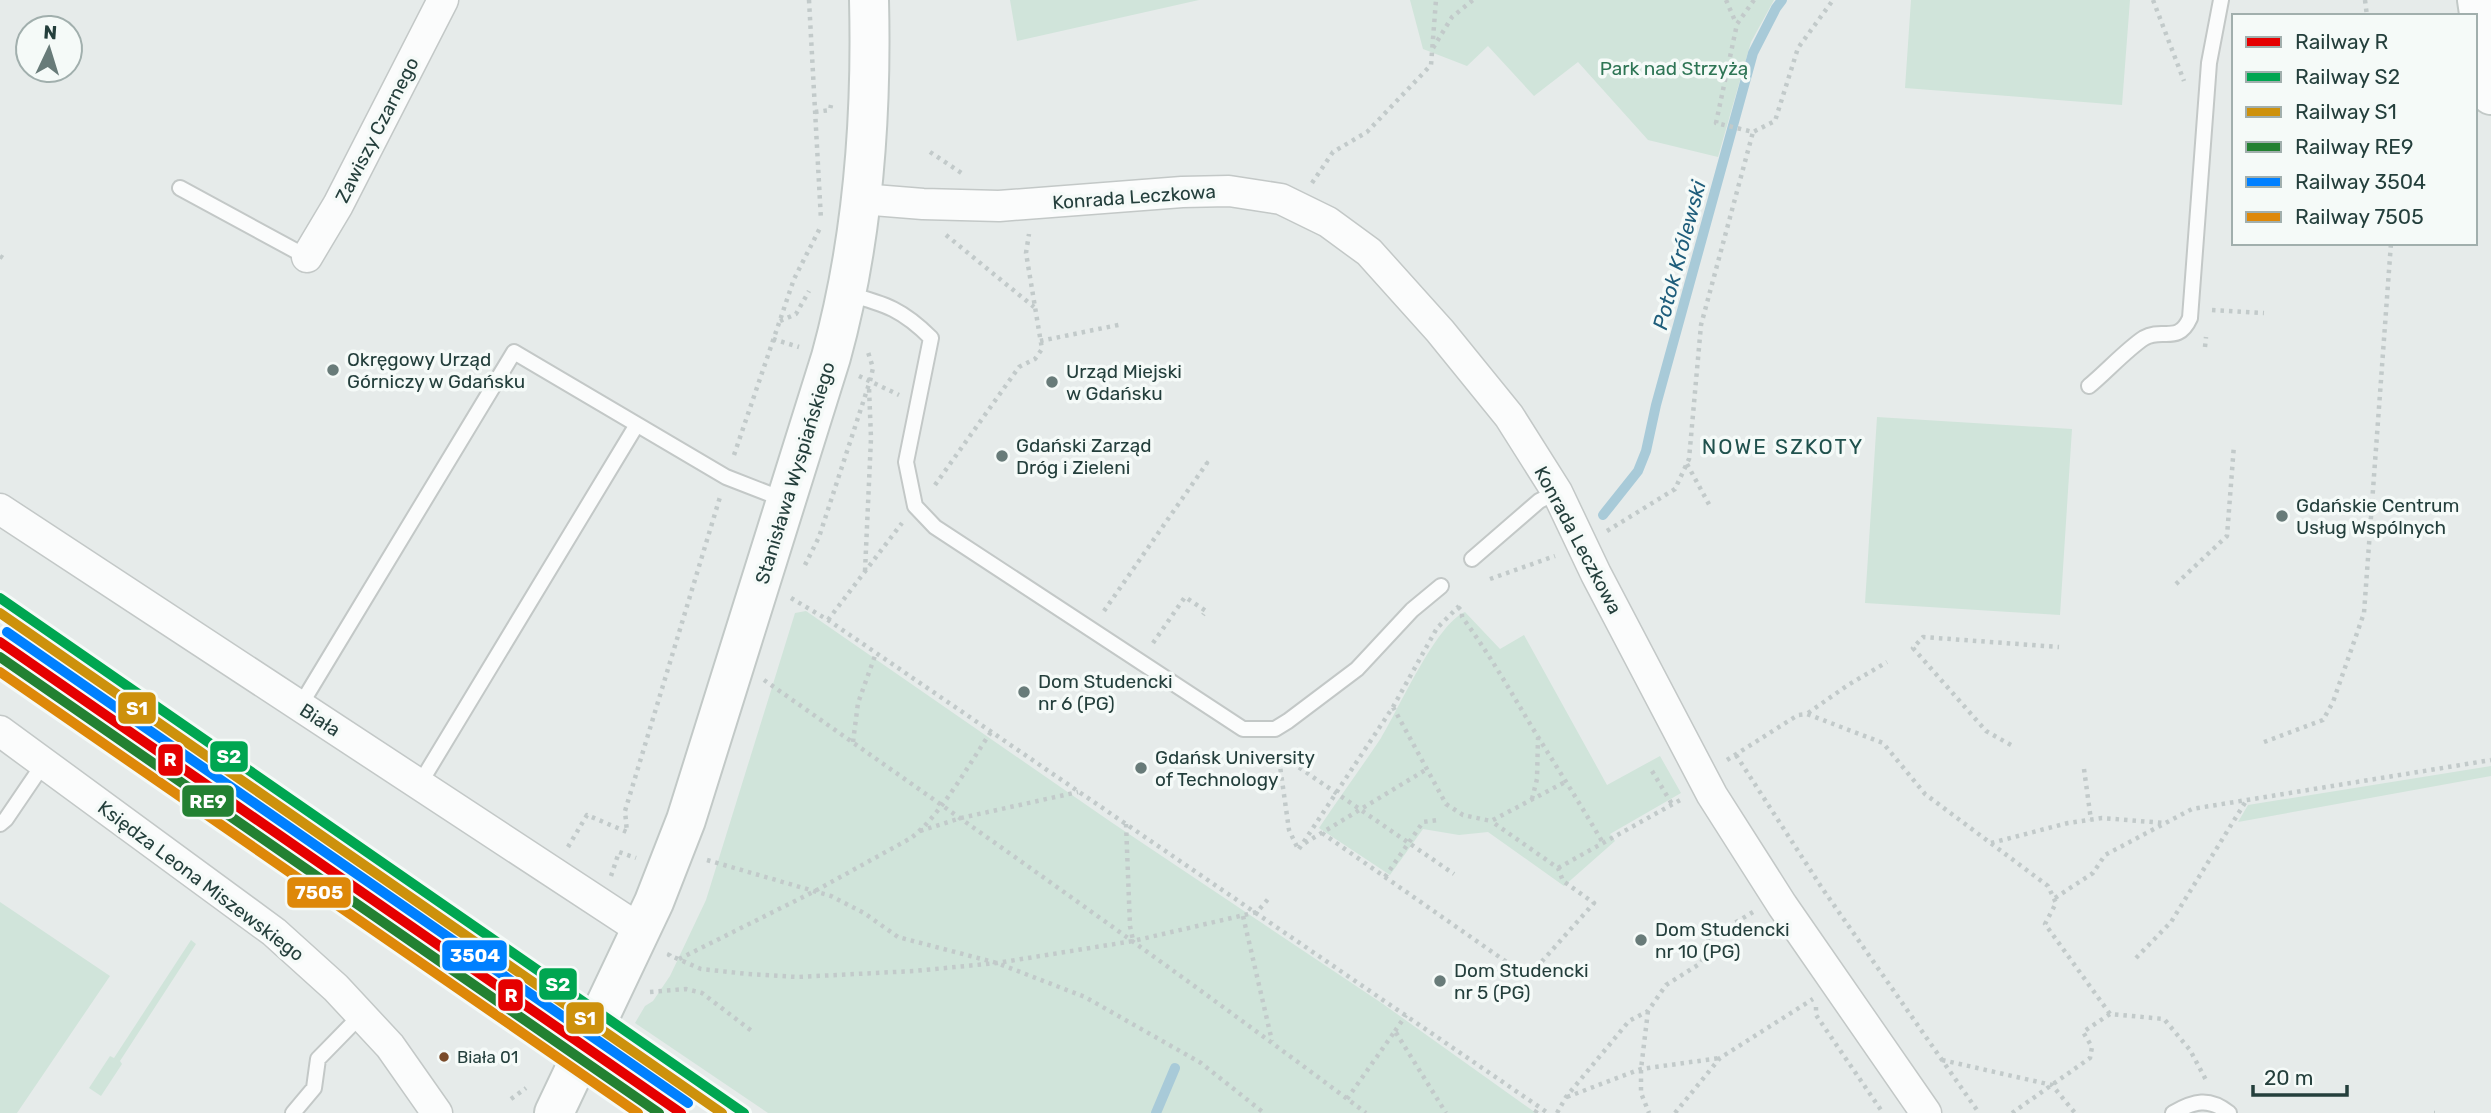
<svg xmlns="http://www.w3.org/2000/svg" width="2491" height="1113" viewBox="0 0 2491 1113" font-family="Rubik,sans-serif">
<rect width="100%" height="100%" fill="#e6ebea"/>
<path fill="#d0e4da" d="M1010,0h189l-182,41z
M1410,0h364l-23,42 -33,115 -70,-17 -70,-78 -44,34 -46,-50 -21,20 -44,-17z
M1911,0h219l-8,105 -217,-17z
M1877,417l195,12 -12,186 -195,-12z
M806,611l305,211 272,182 153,109h-768l-133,-90 10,-17 8,-5 17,-25 36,-76 89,-287z
M1465,612l35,37 24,-14 83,150 53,-29 21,37 -71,41 5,7 -51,45 -76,-54 -29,3 -36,-6 -33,46 -71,-47c20,-30 42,-60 62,-90 18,-29 55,-114 84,-126z
M2491,766v10l-253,46 10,-17z
M0,902l110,74 -93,137h-17z
M191,940l5,4 -76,117 2,3 -21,32 -12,-8 21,-32 4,2z"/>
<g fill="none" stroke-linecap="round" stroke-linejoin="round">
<path stroke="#a8cad8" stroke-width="10" d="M1603,515l35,-44 8,-20 10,-46 97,-352 23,-45 6,-8
M1156,1113l19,-45"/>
<defs>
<path id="lane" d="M180,188l127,69
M848,294c38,10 55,16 83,44l-25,124 9,44 20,21 308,202h32l13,-8 69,-52 55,-59 29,-24
M2089,386c16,-13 38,-37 55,-48 18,-11 34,7 46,-20l19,-255 12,-63
M1472,559l67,-58 18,-9
M300,706l214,-354 212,125 59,23
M419,785l217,-359
M0,824l6,-5 38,-56
M293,1113l21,-25 4,-29 43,-44
M2173,1113c21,-12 36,-16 56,0"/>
<path id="street" d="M861,199l62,5 76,2 183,-14 47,-1 52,8 47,23 41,30 71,79 69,85 48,76 39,82 116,221 70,110 144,208
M307,257l31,-52 105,-205
M0,509l641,421
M0,731l274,201 62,56 54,58 47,67"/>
<path id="secondary" d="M2477,0l14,95
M554,1113l100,-211 32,-82 145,-463c32,-116 41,-237 38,-357"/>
</defs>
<use href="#lane" stroke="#c3c8c7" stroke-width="18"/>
<use href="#street" stroke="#c3c8c7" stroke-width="33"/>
<use href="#secondary" stroke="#c2c9c7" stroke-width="42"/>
<path stroke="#c2caca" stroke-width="4.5" stroke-dasharray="3.5 5" stroke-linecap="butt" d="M809,0l12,220
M1726,0l10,23
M1754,0l-17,24 -21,99 37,9 22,-11 23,-73 35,-48
M2153,0l31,81
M2365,0l2,16
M1433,48l19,-31 21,-17
M815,112l15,-2 1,-5
M930,152l33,22
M1312,183l21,-31 34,-20 64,-67 5,-65
M946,235l88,72
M0,256l6,4
M2212,310l52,3
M780,321l16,-7 13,-23
M773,339l26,8
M1040,341l83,-17
M2205,347l1,-10
M859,376l40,19
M1101,383l13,-19
M734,455l60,-176 26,-51
M1687,464l24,44
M935,485l84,-118 16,-8 7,-10 -16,-96 3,-19
M1607,531l68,-42 14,-30 12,-134 52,-193
M805,565l14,-28 51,-156 3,-13 -5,-16
M865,571l6,-133 -2,-50
M1490,579l65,-23
M2176,584l51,-48 7,-91
M791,598l37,22 720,493
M1458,607l4,4v6c29,39 51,79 76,120 22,35 44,70 65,106
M1104,611l103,-148 -4,-2
M828,620l74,-97
M1153,643l32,-46 21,14 -3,4
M764,680c202,142 404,284 602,433
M1393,707l53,97 17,11 28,6 76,-40
M1808,713l40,-28 39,-23
M853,742l5,-39 18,-50
M2264,742l59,-22 10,-18 31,-89 27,-370
M2011,745l-25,-14 -73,-83 10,-11 136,10
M1278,752l11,78 9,19
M1278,753l176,121
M1736,755l86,133 157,225
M1727,760l71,-45 9,-1 76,29 42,51 123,92 8,17 -11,21 65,90
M2084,769l7,51
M1652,771l20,33
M1532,799l5,-20 1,-41
M1126,824l4,102 3,14
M920,831l41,-13 117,-26
M1322,833l206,144 66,-74 -31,-22 -5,-13 -67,-47
M1305,843l122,-74
M1991,843l77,-20 34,-5 62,5
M568,847l19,-32 40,17 -2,-21 95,-314
M1299,849l94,-142 44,-79 22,-22
M707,860l124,36 33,17 34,24 99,26 88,34 116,66 63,50
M1558,868l124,-69
M611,876l8,-24 17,6
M1385,877l38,-55 15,-2
M2055,898l38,-25 12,-18 87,-46 299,-49
M1243,916l29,125
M670,953l-1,2 32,14 47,5 49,3 117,-6 83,-8 136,-22 124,-29 12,-14
M2136,958l35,-36 75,-121
M679,959l136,-68 96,-53c30,-23 58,-74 80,-106
M650,992l36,-3 16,4 51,39
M1816,1007v8l67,98
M1648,1011l-7,58v24l8,20
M1395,1031l11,-16
M1942,1060l110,25 23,28
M1567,1097l74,-28 79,-11
M511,1099l15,-11
M1347,1099l48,-68 51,82
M1535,1113l4,-6
M1557,1113l9,-16 63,-76 19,-10 18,-26 35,-22 5,-10 -3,-11 50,-30
M1675,1113l45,-55 93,-59
M2012,1113l78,-55 2,-11 -9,-15 27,-18 54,5 26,31 16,30
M2434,1113h1"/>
<use href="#lane" stroke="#fbfcfc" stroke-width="14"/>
<use href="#street" stroke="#fbfcfc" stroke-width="30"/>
<use href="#secondary" stroke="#fbfcfc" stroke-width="38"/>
<defs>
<path id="rail-1" d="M0,642l681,471"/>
<path id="rail-2" d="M0,598l744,515"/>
<path id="rail-3" d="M0,613l722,500"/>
<path id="rail-4" d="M0,657l659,456"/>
<path id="rail-5" d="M7,632l681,471"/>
<path id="rail-6" d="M0,672l638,441"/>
</defs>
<use href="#rail-1" stroke="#f5faf8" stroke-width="16"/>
<use href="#rail-2" stroke="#f5faf8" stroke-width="16"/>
<use href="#rail-3" stroke="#f5faf8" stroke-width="16"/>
<use href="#rail-4" stroke="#f5faf8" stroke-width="16"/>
<use href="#rail-5" stroke="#f5faf8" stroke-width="16"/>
<use href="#rail-6" stroke="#f5faf8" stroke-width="16"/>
<use href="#rail-1" stroke="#e50000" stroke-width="10"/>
<use href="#rail-2" stroke="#00a651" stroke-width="10"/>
<use href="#rail-3" stroke="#cd910c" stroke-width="10"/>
<use href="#rail-4" stroke="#238132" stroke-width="10"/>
<use href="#rail-5" stroke="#0080ff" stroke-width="10"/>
<use href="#rail-6" stroke="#de8809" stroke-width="10"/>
</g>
<g fill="#687b79" stroke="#f5faf8" stroke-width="2.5">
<circle cx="333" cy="370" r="7"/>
<circle cx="1052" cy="382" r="7"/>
<circle cx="1002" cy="456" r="7"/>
<circle cx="2282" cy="516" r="7"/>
<circle cx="1024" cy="692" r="7"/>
<circle cx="1141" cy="768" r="7"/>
<circle cx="1641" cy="940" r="7"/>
<circle cx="1440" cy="981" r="7"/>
</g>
<circle fill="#7a4b2a" stroke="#f5faf8" stroke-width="2.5" cx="444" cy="1057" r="6"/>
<g text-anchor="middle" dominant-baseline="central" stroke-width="7" stroke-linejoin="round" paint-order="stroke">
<g font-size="17" fill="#243f3c" stroke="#f5faf8" text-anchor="start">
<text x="457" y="1057">Biała 01</text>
</g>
<g font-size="19" fill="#2e7555" stroke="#f5faf8">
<text x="1674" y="68">Park nad Strzyżą</text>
</g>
<g font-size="19" fill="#243f3c" stroke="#f5faf8">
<text transform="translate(377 130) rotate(-63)">Zawiszy Czarnego</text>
<text transform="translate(1134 197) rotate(-4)">Konrada Leczkowa</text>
<text transform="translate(795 473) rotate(-73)">Stanisława Wyspiańskiego</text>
<text transform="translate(1578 540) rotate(62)">Konrada Leczkowa</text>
<text transform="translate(320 720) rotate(33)">Biała</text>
<text transform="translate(201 881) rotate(37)">Księdza Leona Miszewskiego</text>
</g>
<g font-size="19" fill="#243f3c" stroke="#f5faf8" text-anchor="start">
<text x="347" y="359">Okręgowy Urząd<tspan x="347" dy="22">Górniczy w Gdańsku</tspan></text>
<text x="1066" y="371">Urząd Miejski<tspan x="1066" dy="22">w Gdańsku</tspan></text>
<text x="1016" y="445">Gdański Zarząd<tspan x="1016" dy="22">Dróg i Zieleni</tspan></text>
<text x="2296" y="505">Gdańskie Centrum<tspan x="2296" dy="22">Usług Wspólnych</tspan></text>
<text x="1038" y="681">Dom Studencki<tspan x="1038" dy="22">nr 6 (PG)</tspan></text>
<text x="1155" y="757">Gdańsk University<tspan x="1155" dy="22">of Technology</tspan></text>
<text x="1655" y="929">Dom Studencki<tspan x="1655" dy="22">nr 10 (PG)</tspan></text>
<text x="1454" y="970">Dom Studencki<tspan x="1454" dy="22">nr 5 (PG)</tspan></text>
</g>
<g font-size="21" font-style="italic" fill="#1e5d7b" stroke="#f5faf8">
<text transform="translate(1679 255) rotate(-75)">Potok Królewski</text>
</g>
<g font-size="21" letter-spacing="2" fill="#20514d" stroke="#f5faf8">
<text x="1783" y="446">NOWE SZKOTY</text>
</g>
</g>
<g stroke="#f5faf8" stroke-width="2.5">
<rect x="117" y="691" width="40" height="34" rx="7" fill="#cd910c"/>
<rect x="209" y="740" width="40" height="33" rx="7" fill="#00a651"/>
<rect x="157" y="743" width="27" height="34" rx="7" fill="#e50000"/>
<rect x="181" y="784" width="54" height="34" rx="7" fill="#238132"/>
<rect x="286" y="876" width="66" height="33" rx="7" fill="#de8809"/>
<rect x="441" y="939" width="67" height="33" rx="7" fill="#0080ff"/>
<rect x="538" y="967" width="40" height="34" rx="7" fill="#00a651"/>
<rect x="497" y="978" width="27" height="34" rx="7" fill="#e50000"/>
<rect x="565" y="1001" width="40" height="34" rx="7" fill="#cd910c"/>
</g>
<g font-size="19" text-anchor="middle" font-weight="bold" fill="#fff">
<text x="137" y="715">S1</text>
<text x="229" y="763">S2</text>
<text x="170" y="766">R</text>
<text x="208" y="808">RE9</text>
<text x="319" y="899">7505</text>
<text x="475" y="962">3504</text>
<text x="558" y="991">S2</text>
<text x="511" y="1002">R</text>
<text x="585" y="1025">S1</text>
</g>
<rect x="2232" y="14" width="245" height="231" fill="#f5faf8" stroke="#a1afad" stroke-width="2"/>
<rect x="2246" y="37" width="35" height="10" fill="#e50000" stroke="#a1afad" stroke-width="2"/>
<text x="2295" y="49" font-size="21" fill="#243f3c">Railway R</text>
<rect x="2246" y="72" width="35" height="10" fill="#00a651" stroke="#a1afad" stroke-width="2"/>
<text x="2295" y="84" font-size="21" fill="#243f3c">Railway S2</text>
<rect x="2246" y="107" width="35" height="10" fill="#cd910c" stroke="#a1afad" stroke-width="2"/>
<text x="2295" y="119" font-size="21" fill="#243f3c">Railway S1</text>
<rect x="2246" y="142" width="35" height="10" fill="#238132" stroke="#a1afad" stroke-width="2"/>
<text x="2295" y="154" font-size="21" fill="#243f3c">Railway RE9</text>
<rect x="2246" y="177" width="35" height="10" fill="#0080ff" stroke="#a1afad" stroke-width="2"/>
<text x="2295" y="189" font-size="21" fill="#243f3c">Railway 3504</text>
<rect x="2246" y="212" width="35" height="10" fill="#de8809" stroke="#a1afad" stroke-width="2"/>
<text x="2295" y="224" font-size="21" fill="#243f3c">Railway 7505</text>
<g transform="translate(49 49) rotate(4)"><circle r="33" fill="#f5faf8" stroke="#a1afad" stroke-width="2"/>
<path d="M0-5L12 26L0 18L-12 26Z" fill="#687b79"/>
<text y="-10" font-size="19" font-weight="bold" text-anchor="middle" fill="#243f3c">N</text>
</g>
<path d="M2253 1085v10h94v-10" fill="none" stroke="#243f3c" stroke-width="3.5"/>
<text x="2264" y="1085" font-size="21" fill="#243f3c" stroke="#f5faf8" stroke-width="5" paint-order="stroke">20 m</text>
</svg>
